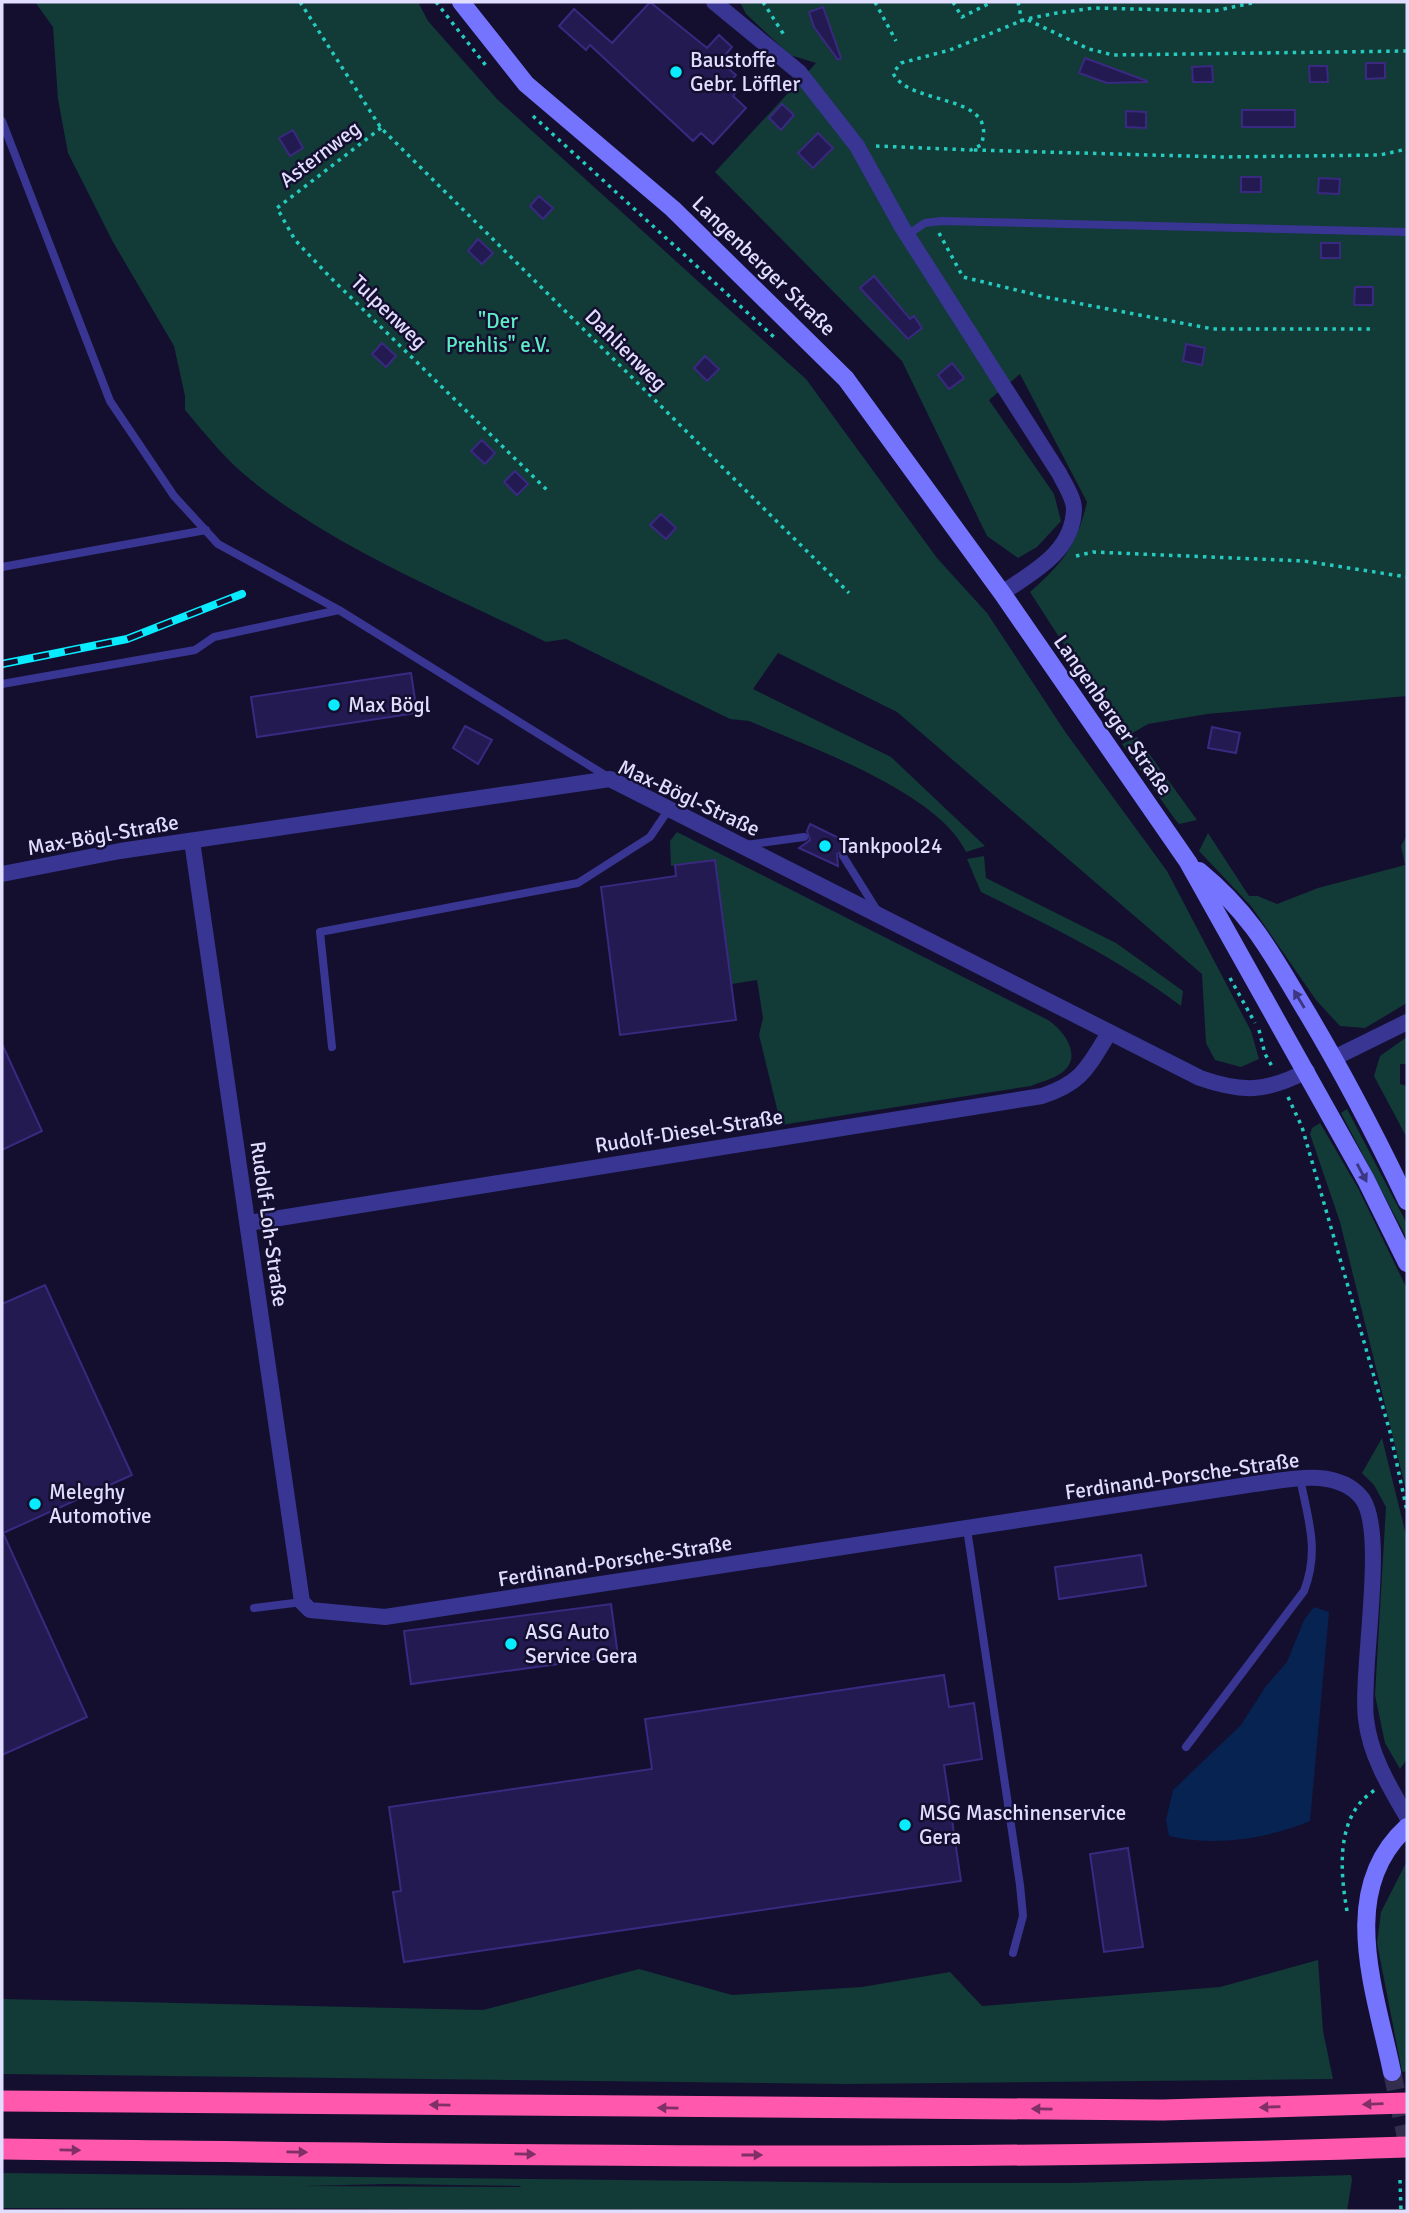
<svg xmlns="http://www.w3.org/2000/svg" width="1409" height="2213" viewBox="0 0 1409 2213" font-family="Signika,sans-serif">
<rect width="100%" height="100%" fill="#140f2f"/>
<path fill="#123a37" fill-rule="evenodd" d="M35,2h383l10,19 69,78 309,280 131,179 50,55 79,120 101,138 84,160 8,28 -18,8 -26,-7 -9,-17 -4,-69 -305,-262 -119,-59 -25,36 138,68 94,89 -19,6c-28,-60 -157,-105 -217,-131l-19,-2 -164,-80 -20,3c-99,-49 -208,-92 -295,-162 -25,-20 -45,-45 -66,-70v-14l-11,-50 -61,-104 -45,-89 -10,-54 -5,-72z
M740,2h667v694l-200,18 -59,10 -24,14 -94,-146c33,-29 47,-47 57,-90l-67,-128 -31,26 65,94 7,27 -24,26 -19,11 -31,-22 -85,-175 -187,-189 101,-109 -26,-8 -44,-41z
M1137,737l60,83 -18,4 -5,-6 -52,-74z
M677,832l371,188c18,12 37,40 10,55 -8,5 -18,7 -27,11l-250,39 -22,-90 4,-17 -6,-38 -25,4 -17,-124 -44,6 -1,-25z
M1208,833l41,63h9l19,8 41,-16 87,-23 -4,-19 6,-11v168l-42,25 -25,-2 -24,-26 -65,-94 -52,-55z
M984,856l2,22 130,65 67,48 -2,15c-62,-47 -131,-80 -200,-114l-14,-33z
M1407,1037v27h-7v20l7,2v52l-33,-62 6,-20z
M1347,1109l60,115v15l-66,-126z
M1320,1123l38,65 49,101v205l-67,-272 -30,-88 2,-6z
M1382,1438l25,101v220l-7,10 -15,-26 -10,-48 11,-188 -12,-22 -12,-12z
M1407,1861v210l-5,1 -25,-129 4,-31z
M1318,1960l5,71 10,48 -488,5 -843,-10v-75l481,11 156,-41 93,26 130,-8 88,-15 32,34 238,-19z
M2,2173l896,10h174l279,-8 1,5 -5,31 -1345,-3zM387,2184l133,2 1,1 -217,-1z"/>
<path fill="#062352" d="M1314,1607l15,5 -19,209c-43,18 -95,26 -141,15l-3,-16 7,-30 68,-65 25,-39 21,-24 17,-42z"/>
<path fill="#241a52" stroke="#392980" stroke-width="2" d="M650,2l57,46 12,-13 13,12 -12,14 16,14 -8,9 9,7 -4,5 13,12 -33,36 -12,-11 -8,8 -103,-96 -4,5 -27,-24 15,-17 38,34z
M823,7l18,51 -3,2 -24,-33 -5,-15z
M1085,58l62,23v1l-40,1 -28,-10z
M1366,63h19v15l-19,1z
M1212,66l1,16h-20l-1,-15z
M1309,66h18l1,16h-18z
M782,104l12,11 -13,15 -12,-12z
M1242,110h53v17h-53z
M1126,111l20,1v16l-20,-1z
M293,130l10,18 -13,8 -11,-18z
M818,133l15,15 -20,20 -15,-15z
M1241,177h20v15h-20z
M1319,178l21,1 -1,15 -21,-1z
M539,196l14,12 -10,11 -13,-13z
M478,239l15,14 -11,11 -14,-13z
M1321,243h19v15h-19z
M874,276l36,43 4,-3 8,12 -14,11 -48,-51z
M1355,287h18v18h-19z
M382,343l14,13 -10,11 -14,-13z
M1186,344l19,4 -3,17 -19,-4z
M705,356l14,13 -12,12 -13,-13z
M952,363l12,15 -15,11 -11,-14z
M482,440l13,13 -10,11 -14,-13z
M515,471l13,13 -11,11 -13,-13z
M661,514l15,14 -10,11 -16,-14z
M411,673l6,40 -160,24 -6,-40z
M465,726l27,14 -14,24 -25,-16z
M1212,727l28,6 -4,20 -28,-5z
M810,824l39,19 -3,7 -9,4 1,12 -39,-18 11,-8 -3,-9z
M715,860l21,160 -116,15 -19,-148 75,-11 -1,-11z
M2,1044l40,87 -40,19z
M45,1285l87,190 -129,58 84,184 -85,38v-451z
M1141,1555l5,31 -87,13 -4,-32z
M611,1604l7,52 -207,28 -7,-53z
M944,1675l5,32 25,-4 8,56 -38,6 17,116 -557,81 -11,-70 8,-1 -12,-84 263,-38 -7,-50z
M1128,1848l15,99 -39,5 -14,-98z"/>
<g fill="none" stroke-linecap="round" stroke-linejoin="round">
<path stroke="#332e4e" stroke-width="18" stroke-dasharray="18 9" stroke-linecap="butt" d="M1392,2072l15,70"/>
<path stroke="#25cbbe" stroke-width="3.5" stroke-dasharray="3.5 5" stroke-linecap="butt" d="M300,2l81,126 468,465
M436,2l51,65
M763,2l21,33
M875,2l21,39
M953,2l9,15 30,-15
M1018,2l4,20
M1028,20l61,29 24,6 294,-4
M533,116l242,222
M381,128l-104,80 18,32 35,37 219,215
M876,146l95,4 10,-5c19,-53 -72,-38 -88,-72l8,-10 49,-13 76,-31 31,-6 37,-5 120,3 43,-9
M974,150l248,7 158,-2 27,-6
M939,233l24,44 82,20 168,32h162
M1076,556l17,-4 211,9 103,16
M1230,978l25,45
M1259,1030l6,24 8,14
M1288,1097l14,30 88,305 17,79
M1347,1911c-7,-40 -12,-96 28,-121
M1400,2180l1,31"/>
<path stroke="#383692" stroke-width="8" d="M2,121l108,280 64,95 44,48 121,66 269,167
M907,235l18,-12 16,-2 466,11
M2,567l204,-37
M2,684l193,-34 19,-13 125,-27
M745,845l59,-8
M843,856l35,56
M332,1047l-12,-115 258,-49 72,-46 19,-28
M967,1529l53,356 3,31 -10,37
M254,1608l48,-6
M1186,1747l118,-156c16,-41 4,-71 -4,-113"/>
<path stroke="#383692" stroke-width="16" d="M714,2l85,70 58,74 45,81 157,246c5,10 15,25 15,36 -1,43 -41,63 -72,84
M192,841l110,761 8,8 75,7 869,-133c34,-4 81,-17 107,13 27,32 -1,173 5,222 4,36 23,67 41,98
M2,874l118,-23 490,-72 590,299c43,15 66,14 107,-7
M1334,1058l73,-36
M249,1223l793,-127c41,-14 45,-28 67,-63"/>
<path stroke="#7574ff" stroke-width="18" d="M461,2l65,82 147,125 173,170 156,214 186,269 178,318 41,83
M1199,871c51,42 71,80 104,135 38,63 72,128 104,195
M1392,2072c-16,-79 -56,-181 15,-245"/>
<path stroke="#ff58ac" stroke-width="21" d="M2,2101l1161,9 244,-7
M2,2149c468,5 937,14 1405,-2"/>
<defs>
<path id="rail" d="M2,664l125,-25 115,-45"/>
</defs>
<use href="#rail" stroke="#09ecff" stroke-width="8"/>
<use href="#rail" stroke="#140f2f" stroke-width="5" stroke-dasharray="16" stroke-linecap="butt"/>
</g>
<defs><path id="oneway-solid" d="M-6-.8H1V-3.2L6.5 0L1 3.2V.8H-6Z" transform="scale(1.75)"/></defs>
<g fill="#3b3782">
<use href="#oneway-solid" transform="translate(1299 999) rotate(-121)"/>
<use href="#oneway-solid" transform="translate(1362 1173) rotate(62)"/>
</g>
<g fill="#7e3067">
<use href="#oneway-solid" transform="translate(1373 2104) rotate(178)"/>
<use href="#oneway-solid" transform="translate(440 2105) rotate(-179)"/>
<use href="#oneway-solid" transform="translate(1270 2107) rotate(178)"/>
<use href="#oneway-solid" transform="translate(668 2108) rotate(-179)"/>
<use href="#oneway-solid" transform="translate(1042 2109) rotate(-179)"/>
<use href="#oneway-solid" transform="translate(70 2150) rotate(1)"/>
<use href="#oneway-solid" transform="translate(297 2152) rotate(1)"/>
<use href="#oneway-solid" transform="translate(525 2154) rotate(1)"/>
<use href="#oneway-solid" transform="translate(752 2155)"/>
</g>
<g fill="#09ecff" stroke="#140f2f" stroke-width="2.5">
<circle cx="676" cy="72" r="7"/>
<circle cx="334" cy="705" r="7"/>
<circle cx="825" cy="846" r="7"/>
<circle cx="35" cy="1504" r="7"/>
<circle cx="511" cy="1644" r="7"/>
<circle cx="905" cy="1825" r="7"/>
</g>
<g text-anchor="middle" dominant-baseline="central" stroke-width="5" stroke-linejoin="round" paint-order="stroke">
<g font-size="21" fill="#e0ddff" stroke="#140f2f" text-anchor="start">
<text x="690" y="60">Baustoffe<tspan x="690" dy="24">Gebr. Löffler</tspan></text>
<text x="348" y="705">Max Bögl</text>
<text x="839" y="846">Tankpool24</text>
<text x="49" y="1492">Meleghy<tspan x="49" dy="24">Automotive</tspan></text>
<text x="525" y="1632">ASG Auto<tspan x="525" dy="24">Service Gera</tspan></text>
<text x="919" y="1813">MSG Maschinenservice<tspan x="919" dy="24">Gera</tspan></text>
</g>
<g font-size="21" fill="#e0ddff" stroke="#140f2f">
<text transform="translate(320 154) rotate(-37)">Asternweg</text>
<text transform="translate(764 266) rotate(44)">Langenberger Straße</text>
<text transform="translate(389 312) rotate(44)">Tulpenweg</text>
<text transform="translate(626 350) rotate(45)">Dahlienweg</text>
<text transform="translate(1113 715) rotate(55)">Langenberger Straße</text>
<text transform="translate(689 798) rotate(25)">Max-Bögl-Straße</text>
<text transform="translate(103 835) rotate(-10)">Max-Bögl-Straße</text>
<text transform="translate(689 1131) rotate(-9)">Rudolf-Diesel-Straße</text>
<text transform="translate(269 1224) rotate(82)">Rudolf-Loh-Straße</text>
<text transform="translate(1182 1476) rotate(-8)">Ferdinand-Porsche-Straße</text>
<text transform="translate(615 1561) rotate(-9)">Ferdinand-Porsche-Straße</text>
</g>
<g font-size="21" fill="#5decc5" stroke="#140f2f">
<text x="498" y="321">"Der<tspan x="498" dy="24">Prehlis" e.V.</tspan></text>
</g>
</g>
<rect width="1409" height="2213" fill="none" stroke="#e0ddff" stroke-width="7"/>
</svg>
